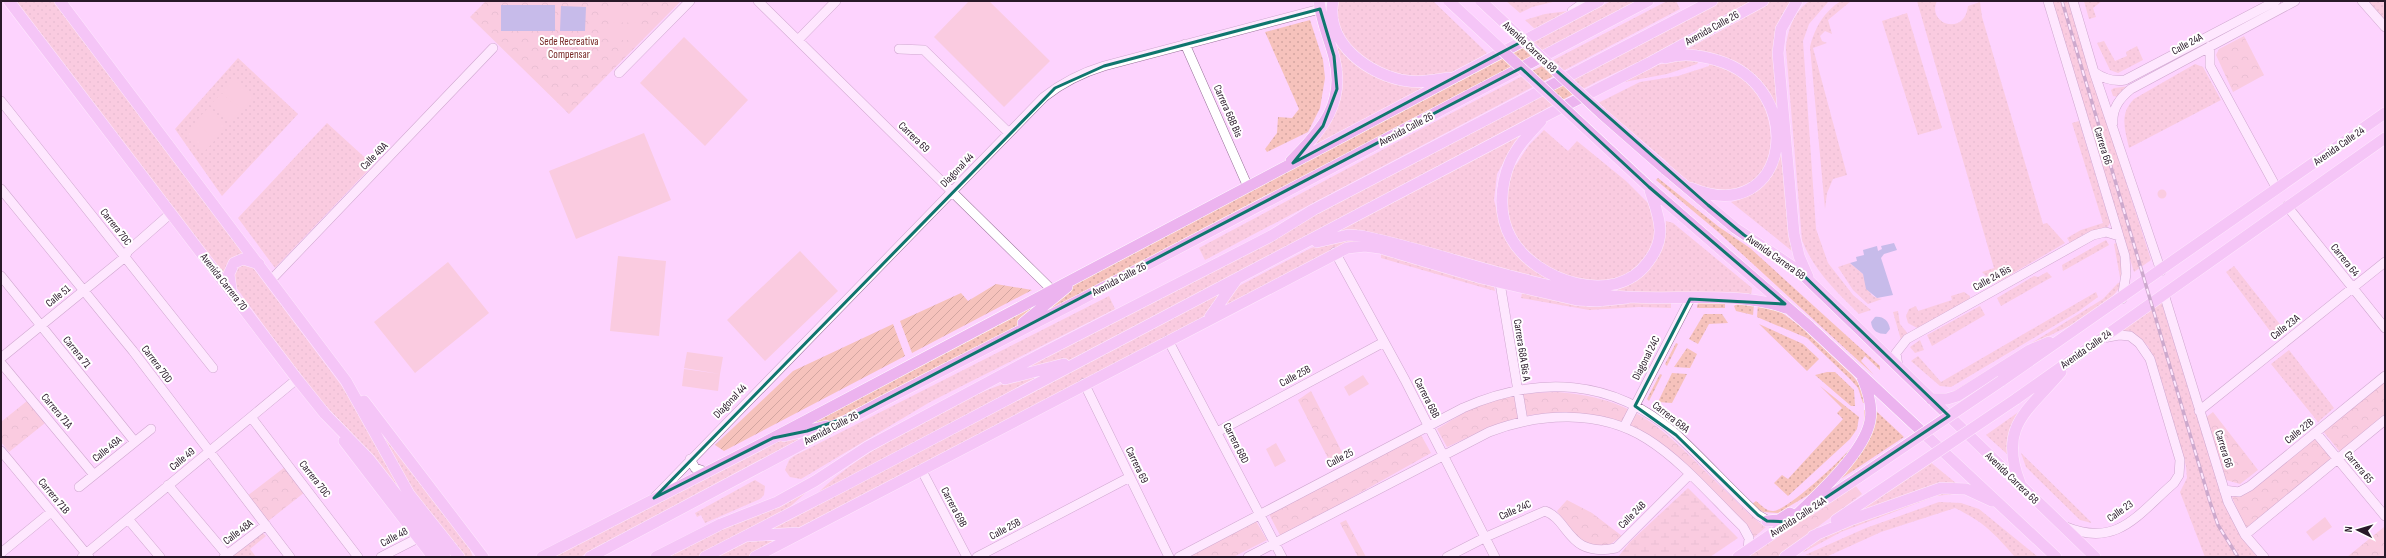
<svg xmlns="http://www.w3.org/2000/svg" width="2386" height="558" viewBox="0 0 2386 558" font-family="'Sofia Sans Condensed',sans-serif">
<defs>
<pattern id="grass-dots" width="8" height="8" patternUnits="userSpaceOnUse"><rect width="8" height="8" fill="#f6c2bc"/><path d="M2 2h.1M6 6h.1" fill="none" stroke="#d3a6a2" stroke-width="1.8" stroke-linecap="round"/></pattern>
<pattern id="wetland-marsh" width="20" height="14" patternUnits="userSpaceOnUse"><rect width="20" height="14" fill="#f6c2bc"/><path d="M1 5h8M5 5V1M11 12h8M15 12V8" fill="none" stroke="#d3a6a2"/></pattern>
<pattern id="park-crowns" width="20" height="18" patternUnits="userSpaceOnUse"><rect width="20" height="18" fill="#f6c2bc"/><path d="M2 6a3 3 0 1 1 6 0M12 15a3 3 0 1 1 6 0" fill="none" stroke="#d3a6a2"/></pattern>
<pattern id="garden-furrows" width="10" height="10" patternUnits="userSpaceOnUse"><rect width="10" height="10" fill="#f6c2bc"/><path d="M-1 1l2-2M0 10L10 0M9 11l2-2" fill="none" stroke="#d3a6a2"/></pattern>
</defs>
<rect width="100%" height="100%" fill="#fdd3fe"/>
<path fill="url(#grass-dots)" d="M15,1h40l193,255 -20,7 -5,11z
M1338,1h95l54,52 -22,14 -19,8 -42,4 -44,-22 -21,-24 -4,-25z
M1506,1h51l-25,6 -12,6z
M1611,1h28l-595,314 -2,-2 37,-32z
M1667,1h9l4,8 -475,251 -6,-12 243,-130z
M1721,1h34l-100,53 -59,28 -501,267 -27,12 -53,12 304,-162z
M1772,1h19c-25,31 -17,69 -13,106l-3,1 -10,-21 -8,-7 -80,-28z
M1810,1h19l-20,23 -6,17 13,188 12,34 25,32 18,15 -12,4c-23,-23 -45,-43 -57,-74l-16,-191c1,-17 8,-39 24,-48z
M1841,1h10l-23,19 4,14 -7,-3 -5,5 2,5 5,2 -14,5 34,127 -14,4 -6,14 -2,16 -15,-162c4,-18 14,-36 31,-46z
M1917,1h20c-11,23 28,36 31,5l12,-4 2,15 61,207 4,-1 18,20 -65,38 -7,2 -11,-11 12,-4z
M2052,1h16l83,259 -17,12z
M2084,1h18l-9,7 3,9 -7,2z
M2367,1h18v23z
M1327,8c1,8 1,17 4,24 16,37 55,55 94,56l-112,59c43,-53 26,-76 11,-135z
M1568,11l-32,19 -11,-10 20,-6z
M1907,13l35,115 -24,7 -36,-114z
M1310,20l13,40 2,18 -5,30 -12,24 -41,20 -2,-3 12,-16 1,-16 14,1 7,-9 -34,-77z
M2104,41l11,20 12,-5 -1,-4 11,-6 6,14 -25,13 -8,-3 -13,-27z
M238,58l60,56 -76,82 -47,-67z
M1679,59l20,2 -2,3 -30,10 -43,8 34,-17z
M1709,62c9,4 20,7 28,12 51,31 45,131 -24,115 -6,-1 -15,-2 -21,-5 -10,-5 -19,-16 -27,-24 -23,-19 -45,-38 -67,-57l42,-21 38,-6 31,-10z
M2195,64l8,3 18,33 -92,48c-4,-19 -10,-34 5,-49z
M2131,86l-13,11 -5,-1 -2,-6 3,-2z
M2079,121l31,102 -3,5 -19,4 -18,11 -3,-5 14,-8 22,-7 -31,-100z
M327,123l46,42 -98,103 -37,-50z
M1544,130l24,21 9,-10 49,40 25,25 4,24 -1,17 -10,15 -24,17 -29,2 -20,-4 -18,-7 -24,-16 -15,-17 -10,-38 7,-36 5,2 13,-20z
M1525,132l-10,9 -18,33 -3,26 8,32 65,54 -189,-52 -19,-3 -25,2z
M1780,144l12,107 -61,-49c35,-8 39,-28 49,-58z
M1658,178l61,49 31,21 130,118v4l-15,-14 -4,5 13,14 -157,-144 -61,-51z
M1666,221l7,2 79,65 -1,8 -140,-3c36,-16 52,-30 55,-72z
M1365,240l-13,4 -131,66 16,-23 74,-39 26,-7z
M2106,240l3,5 -46,26 -1,-6z
M2118,242l6,34 -4,1 -6,-33z
M1381,253l113,34 1,4 -114,-33z
M1850,263l13,11c5,11 3,23 19,25l-14,5 -15,-14 -15,-23z
M238,264l13,1 96,128 52,93 -2,1 -40,-48 -46,-49 -78,-107 1,-15z
M2234,266l52,66 -10,7 -50,-67z
M2047,272l5,5 -51,29 -4,-8 37,-22 4,1z
M2123,282c-18,32 -61,46 -92,63 -26,14 -50,32 -75,48l-4,-1 151,-93 15,-16z
M1223,291l-19,26 -372,195 -31,16 -40,4z
M1964,292l6,4 -1,5 -52,27 -9,-5 -2,-7 3,-7 7,-3 2,5 34,-11 -1,-4z
M2096,292l2,5 -19,14 -128,76 -11,-1 -29,-25 7,-5 23,26z
M1522,293l68,14 40,-5 41,1v5l-32,-1 -50,3 -68,-12z
M1050,296l-32,29 -27,16 -147,74 -19,8 -28,7z
M1109,296l6,13 -185,93 -129,77 -11,-2 -5,-7 4,-10 5,-4z
M2161,301l63,202 17,33 16,21h-52l-25,-65 7,-14 -1,-12 -25,-87 -13,-33 -16,-13 -11,-2z
M1698,302l27,1v5h-28z
M1737,304h17l-1,11 -17,-4 -2,-5z
M1758,304l23,8 20,15 51,48 9,11 6,17h-4l-5,-15 -8,-9 -43,-41 -50,-21z
M1980,306l5,9 -53,31 -5,-11z
M1898,311l2,13 9,11 -8,5 -8,-28z
M1704,314h18l6,9 -19,1 -11,20 -9,-5z
M1759,324l44,20 16,15 -12,12z
M1920,340l4,10 -9,3 -5,-6z
M1676,343l2,1 -11,22 -2,-2z
M1687,348l10,6 -7,14 -16,-1z
M2289,350l45,58 -16,14 -47,-58z
M1046,372l-231,124c30,-30 58,-46 94,-66 44,-25 87,-48 137,-58z
M1827,372h8l19,18 1,16h-4l-36,-31z
M1672,373l15,1 -15,29 -14,-1z
M1660,374l2,1 -13,26 -2,-2z
M1820,386l39,31 -2,12 -7,10 -62,57 -14,-13 8,-8 6,4 55,-60 -6,-6 5,-5z
M1874,409l30,28 -77,51 21,-24z
M1864,410h4l-4,25 -44,53 -42,25 -15,-1 -11,-8 4,-3c5,4 11,11 18,10 15,-2 72,-55 82,-69 7,-9 9,-21 8,-32z
M2020,411l-12,28 -1,15 -21,-19z
M379,428l89,117 5,12h-9l-45,-58 -20,-31z
M809,434l-229,123h-29l222,-114z
M2021,453l71,70 -12,-3 -54,-53z
M1929,461l28,23 -113,35z
M755,480l10,6 -1,9 -4,4 -55,24 -4,-8 -4,2 -2,-4z
M810,489l-25,22 -88,46h-31l30,-16z
M1957,491l-3,3 -18,2 -95,36 -37,20 -3,-2c44,-26 105,-53 156,-59z
M1939,502l22,1 18,6 59,48h-23c-21,-24 -31,-35 -60,-49l-74,24 -55,25 -21,-2 61,-27z
M263,533l3,3 -16,13 6,8h-29z
M787,536l-40,21h-35l33,-19z"/>
<path fill="url(#wetland-marsh)" d="M1688,488l50,50 -28,19h-92l12,-15z"/>
<path fill="url(#park-crowns)" d="M486,1h195l-112,113 -99,-97z
M2244,36l20,39 -31,17 -17,-37 3,-6z
M2385,381v33l-45,38 -17,-21z
M1311,391l34,67 -13,8 -34,-66z
M1557,392c90,7 112,46 173,103 11,11 23,24 36,32l-14,12 -1,-9 -90,-85 -74,-30 -23,-3 -34,3 -46,15 -37,17 -10,-18c12,-7 25,-16 38,-22 25,-13 54,-14 82,-15z
M27,401l18,22 -36,29 -8,-10v-20z
M2213,412l45,58 -18,14 -14,-4 -21,-62z
M1421,435l10,18 -150,84 -12,-23z
M2315,438l17,21 -87,70 -13,-32 17,-5z
M285,467l20,25 -38,30 -20,-26z
M1855,485l7,9 -85,63h-32z
M1567,500l25,13 30,23 -17,12 -23,-3 -25,-34z
M1346,520l20,37h-8l-18,-34z
M1256,521l11,19 -34,17h-47z
M2384,527l1,30h-38z"/>
<path fill="url(#garden-furrows)" d="M996,284l36,6 -120,63 -12,-32 61,-28 7,8z
M893,324l12,32 -181,95 -9,-6 78,-74z"/>
<path fill="#f6c2bc" d="M969,1h20l61,60 -46,46 -70,-70z
M609,9h31v14l-31,-1z
M609,26l30,1v13h-30z
M684,37l64,63 -43,46 -65,-63z
M234,79l20,18 -12,12 -19,-18z
M222,93l19,18 -12,12 -19,-18z
M208,108l19,18 -11,13 -19,-19z
M196,122l19,18 -11,12 -20,-18z
M644,133l27,67 -95,39 -27,-68z
M2157.5 194a4.5 4.5 0 1 1 9 0a4.5 4.5 0 1 1-9 0Z
M800,251l38,40 -73,70 -38,-41z
M618,256l48,5 -7,75 -49,-5z
M448,262l41,51 -74,60 -41,-51z
M687,352l36,5 -3,17 -36,-6z
M684,369l36,5 -2,17 -36,-5z
M1363,375l6,9 -20,12 -5,-9z
M1276,443l10,18 -11,6 -9,-18z
M1590,512l13,15 -6,6 -14,-15z
M2325,517l7,10 -19,14 -7,-9z"/>
<path fill="#859dd2" d="M501,5h54v26h-54z
M561,6l25,1 -1,24h-25z
M1894,243l3,7 -13,4 -3,4 12,37 -16,3 -11,-9 -3,-15 -13,-11 7,-2 -1,-4 8,-2 -1,-5 14,-4 1,5 4,-2 -1,-3z
M1875,317c8,-1 14,4 15,12l-4,5c-8,0 -14,-3 -15,-12z"/>
<g fill="none" stroke-linecap="round" stroke-linejoin="round">
<defs>
<path id="minor" d="M758,1l294,289
M2048,1l77,255 1,18 -4,25
M2073,1l21,71 67,199
M2362,1l23,26
M1572,11l14,-10
M798,40l38,-39
M1185,44l63,143
M2210,46v20l67,123
M899,49l25,1 85,83
M2094,72c10,7 19,10 31,8l151,-79
M619,73l71,-72
M1,101l212,267
M2113,123c-1,-15 7,-25 18,-34l164,-88
M1,189l132,162 157,206
M2287,206l98,122
M1335,252l70,128 90,177
M1,276l134,166
M271,280l222,-232
M1500,283l23,138
M2164,294l64,208 17,33 19,22
M1168,340l114,217
M1,358l124,-101 3,-6 42,-37
M1,363l93,112
M1898,366l-2,-13 11,-14 186,-104 13,-3 13,4
M1084,383l85,174
M2199,411l186,-149
M251,417l107,140
M1624,427l66,-128
M1217,432l167,-90
M2316,433l69,83
M1,451l88,106
M690,459l5,9 11,4
M921,469l46,88
M168,485l59,70
M79,487l72,-58
M2224,490l15,2 11,-6 135,-110
M655,497l389,-400c19,-15 37,-24 60,-31l216,-57 8,-8
M128,519l32,38
M2066,527c52,21 72,-13 108,-44l5,-8 1,-15 -30,-101 -11,-16 -9,-7 -11,-1 -16,3
M2245,535l140,-115
M1,553l50,-41
M82,557l215,-178
M224,557l42,-32
M381,557l37,-19
M977,557l153,-80
M1179,557l284,-149c75,-33 149,-30 213,26 28,26 54,55 82,81l14,8
M1248,557l241,-125c50,-19 110,-23 158,7 35,22 66,59 96,88l6,11 -1,12
M1447,557l39,-20 59,-26c25,9 22,47 71,37l73,-73"/>
<path id="major" d="M9,1l288,378 28,35 44,45 76,98
M60,1l286,380 63,113 50,63
M1333,1c-8,43 37,75 75,80 14,2 27,-1 40,-3
M1797,1l-16,28 -3,24 16,181 5,22 9,21
M1665,58c18,-5 33,-3 51,2 94,27 74,169 -25,128
M1541,121c-11,12 -24,25 -31,41 -10,24 -12,53 1,76 24,43 104,70 137,24 7,-9 12,-20 12,-31 0,-15 -7,-30 -11,-44
M1291,161c31,-31 55,-58 43,-104 -5,-19 -13,-36 -15,-56
M1665,169l70,59 64,43 296,286
M1649,187l161,140 246,230
M1317,242l31,-7 14,1c81,17 159,49 241,59 57,8 131,-6 183,13
M231,289l-2,-15 5,-11 9,-4 16,5
M1210,317l26,-37
M1023,323l44,-36
M1005,379l59,-15
M2001,381l384,-268
M1931,399h16l10,-3 73,-46 19,-8
M2016,399l369,-261
M364,401l119,156
M784,436l42,-10
M344,441l89,116
M2020,483c-22,-57 7,-71 41,-111
M1809,510l50,-33
M1836,520l36,-24
M1767,521l12,-1 11,-7
M1789,522c24,-23 75,-68 81,-101 3,-15 -2,-30 -8,-44
M749,536l47,-3
M1813,536l40,-17 88,-31 25,1 26,12
M542,557l231,-119 826,-437
M590,557l293,-156 193,-99 572,-301
M656,557l65,-33 56,-22 38,-21 52,-34 172,-92 232,-119 42,-26 399,-209
M705,557l138,-71 706,-372 100,-51 114,-62
M755,557l592,-309 18,-2 15,2 101,30 96,22 20,1 30,-3
M1738,557l56,-38
M1785,557l34,-24"/>
</defs>
<use href="#minor" stroke="#987199" stroke-width="10"/>
<use href="#major" stroke="#fff" stroke-width="12"/>
<use href="#minor" stroke="#fff" stroke-width="9"/>
<use href="#major" stroke="#ecb3ef" stroke-width="11"/>
<defs>
<path id="rail" d="M2062,1l148,501 8,23 20,32"/>
</defs>
<use href="#rail" stroke="#927593" stroke-width="3.5"/>
<use href="#rail" stroke="#fff" stroke-width="2" stroke-dasharray="6" stroke-linecap="butt"/>
<defs>
<path id="major-bridge" d="M1449,1l200,186
M1481,1l120,112 64,56
M1859,477l142,-96
M1872,496l144,-97"/>
</defs>
<use href="#major-bridge" stroke="#fff" stroke-width="12" stroke-linecap="butt"/>
<use href="#major-bridge" stroke="#ecb3ef" stroke-width="11"/>
</g>
<path d="M0 0H2386V558H0ZM1320,9l14,47 3,33 -14,37 -30,37 230,-122 185,164 36,30 55,36 150,145 -160,106 -22,-1 -9,-6 -82,-80 -41,-29 55,-107 95,5 -136,-117 -128,-119 -661,345 -53,18 -34,7 -119,60 401,-410 49,-22z" fill="#fdd3fe" fill-opacity=".55" fill-rule="evenodd"/>
<path fill="none" stroke="#0f766e" stroke-width="3" stroke-linejoin="round" d="M1320,9l14,47 3,33 -14,37 -30,37 230,-122 185,164 36,30 55,36 150,145 -160,106 -22,-1 -9,-6 -82,-80 -41,-29 55,-107 95,5 -136,-117 -128,-119 -661,345 -53,18 -34,7 -119,60 401,-410 49,-22z"/>
<g text-anchor="middle" dominant-baseline="central" stroke-width="4" stroke-linejoin="round" paint-order="stroke">
<g font-size="11" fill="#291929" stroke="#fff">
<text transform="translate(1712 28) rotate(-29)">Avenida Calle 26</text>
<text transform="translate(2187 44) rotate(-28)">Calle 24A</text>
<text transform="translate(1530 47) rotate(43)">Avenida Carrera 68</text>
<text transform="translate(1228 111) rotate(66)">Carrera 68B Bis</text>
<text transform="translate(1406 129) rotate(-28)">Avenida Calle 26</text>
<text transform="translate(914 137) rotate(44)">Carrera 69</text>
<text transform="translate(2103 146) rotate(73)">Carrera 66</text>
<text transform="translate(2339 146) rotate(-35)">Avenida Calle 24</text>
<text transform="translate(374 156) rotate(-46)">Calle 49A</text>
<text transform="translate(957 170) rotate(-46)">Diagonal 44</text>
<text transform="translate(116 227) rotate(52)">Carrera 70C</text>
<text transform="translate(1776 257) rotate(35)">Avenida Carrera 68</text>
<text transform="translate(2345 260) rotate(51)">Carrera 64</text>
<text transform="translate(1992 278) rotate(-29)">Calle 24 Bis</text>
<text transform="translate(1119 279) rotate(-28)">Avenida Calle 26</text>
<text transform="translate(224 282) rotate(52)">Avenida Carrera 70</text>
<text transform="translate(58 296) rotate(-39)">Calle 51</text>
<text transform="translate(2285 327) rotate(-38)">Calle 23A</text>
<text transform="translate(2086 349) rotate(-35)">Avenida Calle 24</text>
<text transform="translate(1522 350) rotate(81)">Carrera 68A Bis A</text>
<text transform="translate(77 352) rotate(51)">Carrera 71</text>
<text transform="translate(1646 358) rotate(-63)">Diagonal 24C</text>
<text transform="translate(157 364) rotate(53)">Carrera 70D</text>
<text transform="translate(1295 376) rotate(-28)">Calle 25B</text>
<text transform="translate(1427 398) rotate(63)">Carrera 68B</text>
<text transform="translate(730 401) rotate(-46)">Diagonal 44</text>
<text transform="translate(57 411) rotate(50)">Carrera 71A</text>
<text transform="translate(1671 417) rotate(38)">Carrera 68A</text>
<text transform="translate(831 428) rotate(-28)">Avenida Calle 26</text>
<text transform="translate(2299 431) rotate(-39)">Calle 22B</text>
<text transform="translate(1236 443) rotate(63)">Carrera 68D</text>
<text transform="translate(107 449) rotate(-39)">Calle 49A</text>
<text transform="translate(2224 449) rotate(73)">Carrera 66</text>
<text transform="translate(1340 458) rotate(-28)">Calle 25</text>
<text transform="translate(182 459) rotate(-39)">Calle 49</text>
<text transform="translate(1137 465) rotate(64)">Carrera 69</text>
<text transform="translate(2359 467) rotate(50)">Carrera 65</text>
<text transform="translate(2012 478) rotate(44)">Avenida Carrera 68</text>
<text transform="translate(315 479) rotate(52)">Carrera 70C</text>
<text transform="translate(54 496) rotate(50)">Carrera 71B</text>
<text transform="translate(954 507) rotate(62)">Carrera 69B</text>
<text transform="translate(1515 510) rotate(-24)">Calle 24C</text>
<text transform="translate(2120 511) rotate(-35)">Calle 23</text>
<text transform="translate(1632 515) rotate(-45)">Calle 24B</text>
<text transform="translate(1798 517) rotate(-33)">Avenida Calle 24A</text>
<text transform="translate(1005 529) rotate(-28)">Calle 25B</text>
<text transform="translate(238 532) rotate(-37)">Calle 48A</text>
<text transform="translate(394 537) rotate(-28)">Calle 48</text>
</g>
<g font-size="11" fill="#772825" stroke="#fff">
<text x="569" y="41">Sede Recreativa<tspan x="569" dy="13">Compensar</tspan></text>
</g>
</g>
<rect width="2386" height="558" fill="none" stroke="#291929" stroke-width="4"/>
<g transform="translate(2358 530) rotate(275)" stroke="#ffffff" stroke-width="3" paint-order="stroke">
<path d="M0-3L7 15L0 10L-7 15Z" fill="#291929"/>
<text y="-6" font-size="11" font-weight="bold" text-anchor="middle" fill="#291929">N</text>
</g>
</svg>
